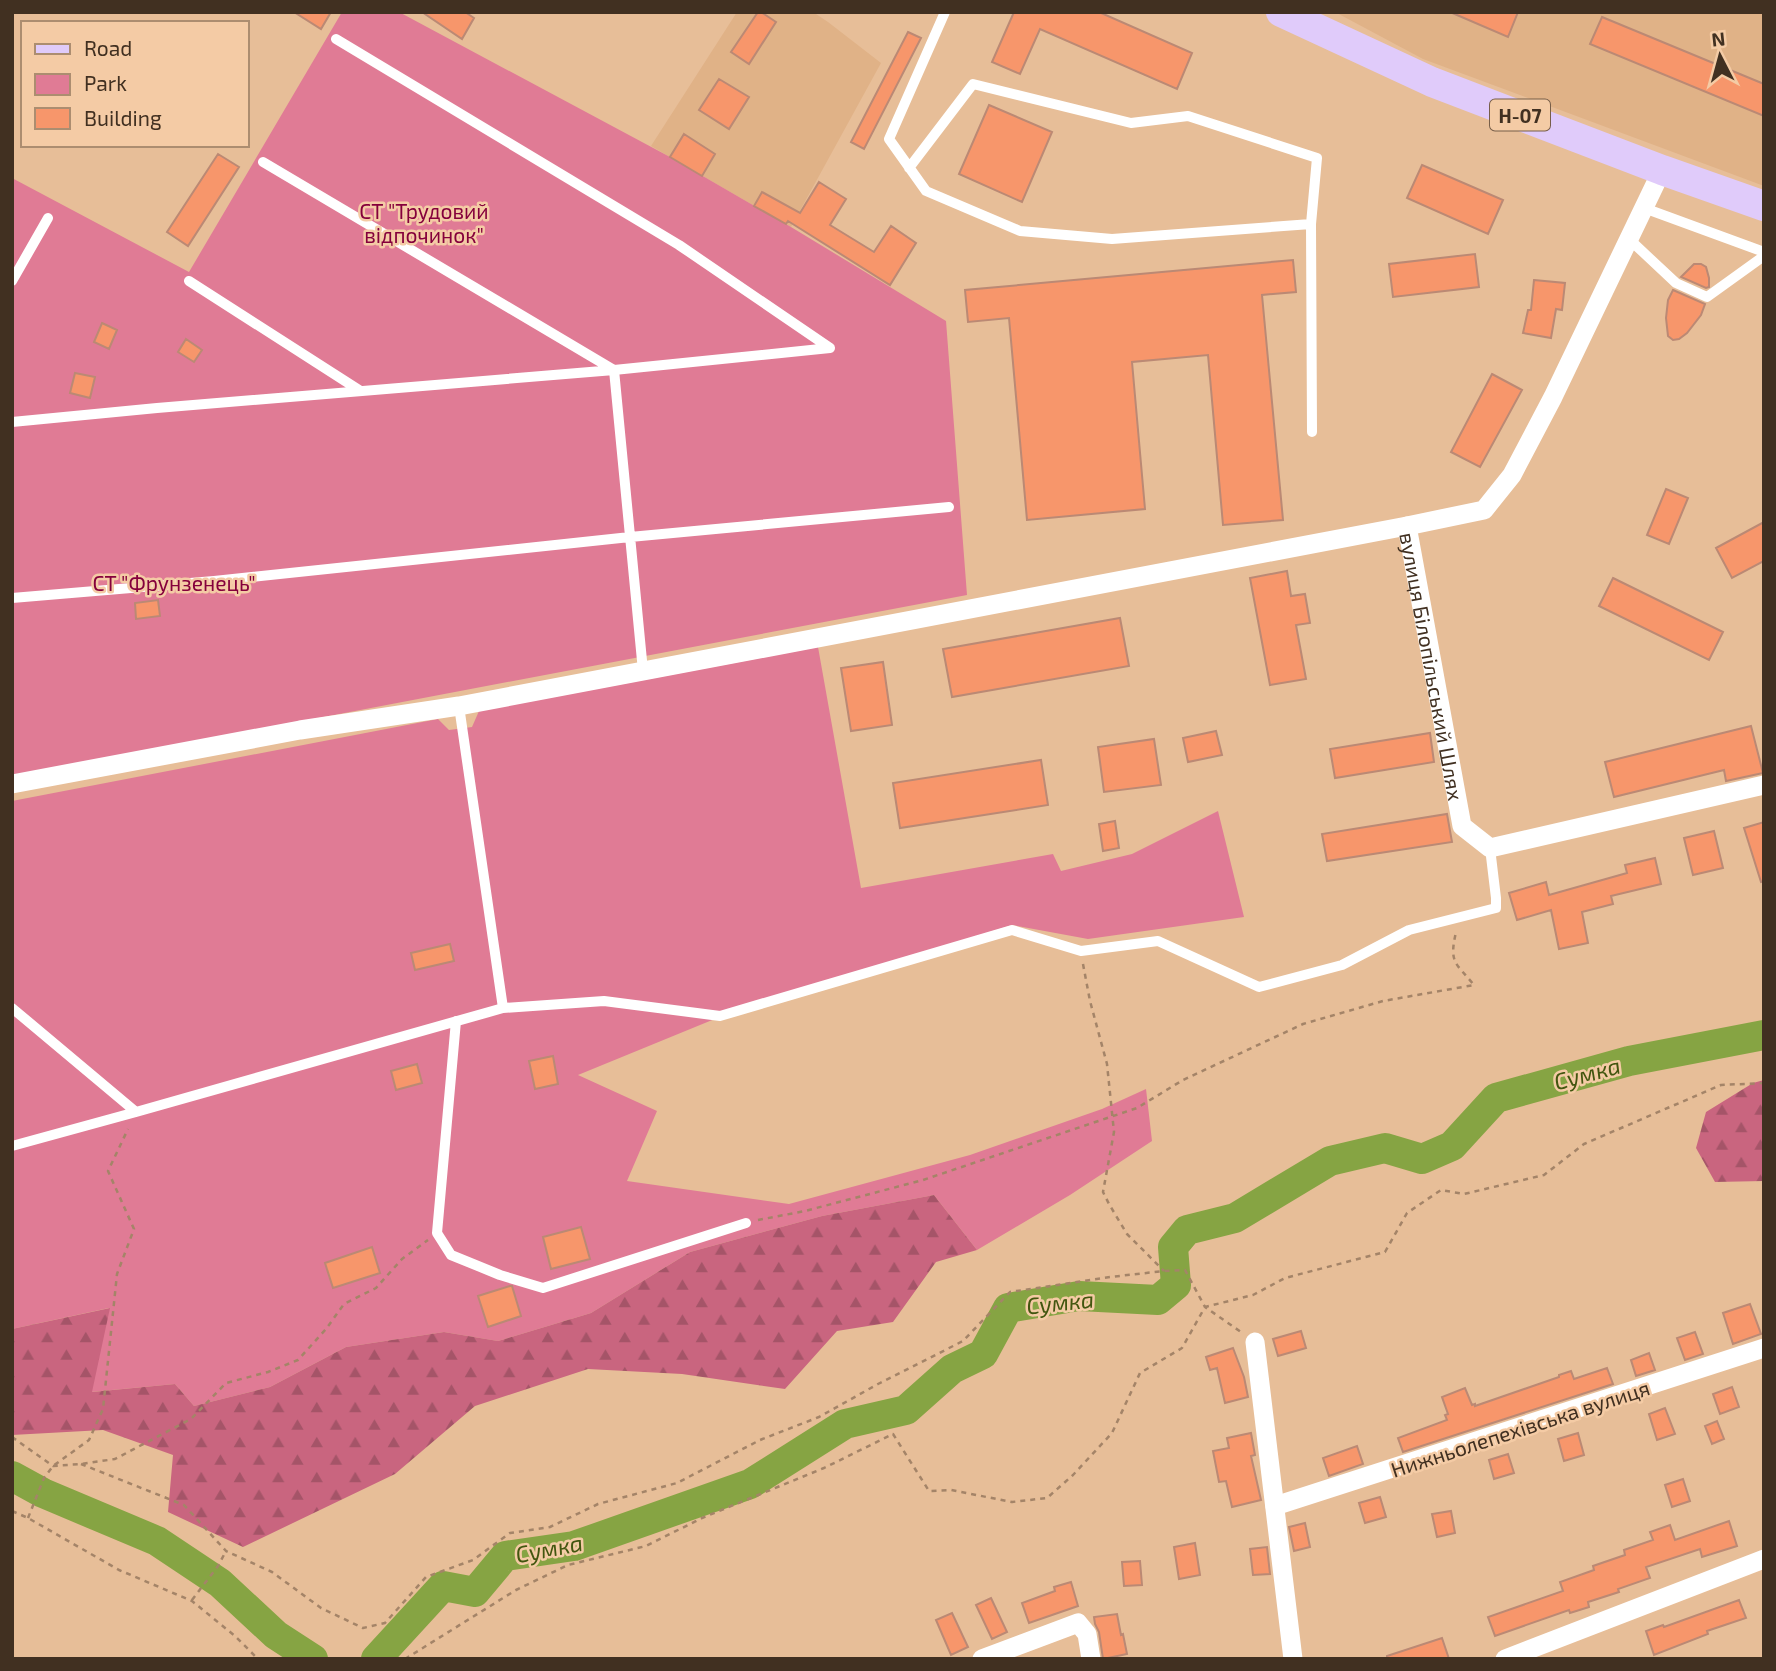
<svg xmlns="http://www.w3.org/2000/svg" width="1776" height="1671" viewBox="0 0 1776 1671" font-family="'Exo 2',sans-serif">
<defs>
<pattern id="forest-firs" width="22" height="20" patternUnits="userSpaceOnUse" patternTransform="scale(1.75)"><rect width="22" height="20" fill="#c9657f"/><path d="M5 1l3.5 6h-7zM16 11l3.5 6h-7z" fill="#a55468"/></pattern>
</defs>
<rect width="100%" height="100%" fill="#e7be98"/>
<path fill="#e0b287" d="M737,12h76l15,10 53,41 -90,164 -140,-81z
M1335,12h429v174l-341,-127z"/>
<path fill="#e07b95" d="M342,12h57l271,145 121,70 155,94 21,274 -955,181v-598l177,94z
M818,647l43,241 192,-34 8,17 71,-17 86,-43 26,106 -156,22 -76,-14 -290,91 -144,59 79,36 -30,70 162,23 181,-49 132,-46 44,-20 6,52 -82,54 -93,55 -43,-55 -112,21 -132,36 -99,61 -93,28 -54,-9 -98,15 -76,40 -76,19 -19,-22 -84,8 18,-84 -97,21v-528l426,-82 11,11 23,-3 7,-16z"/>
<path fill="url(#forest-firs)" d="M1764,1080v101l-49,1 -19,-34 10,-36 47,-29z
M934,1195l43,55 -41,12 -43,60 -56,9 -52,58 -103,-15 -94,-5 -113,37 -80,68 -152,73 -75,-35 5,-57 -70,-25 -91,5v-106l98,-21 -18,84 83,-8 19,22 76,-19 76,-40 98,-15 54,9 93,-28 99,-61 132,-36z"/>
<g fill="none" stroke-linecap="round" stroke-linejoin="round">
<path stroke="#86a443" stroke-width="30" d="M12,1476l31,17 114,48 63,42 56,52 37,24
M376,1659l67,-73 32,6 30,-36 69,-10 176,-62 95,-60 61,-14 46,-41 31,-15 25,-46 71,-12 79,4 18,-15 -3,-38 14,-17 48,-12 95,-57 55,-13 37,11 30,-13 44,-48 133,-37 135,-26"/>
</g>
<path fill="#f7966b" stroke="#bb8974" stroke-width="2" d="M294,12h37l-10,17z
M422,12h43l9,6 -12,21z
M758,12h3l15,10 -27,42 -18,-12z
M1014,12h85l93,41 -15,36 -137,-60 -20,45 -28,-12z
M1450,12h68l-10,25z
M1602,17l162,67v32l-174,-72z
M908,32l13,6 -57,111 -13,-7z
M719,79l30,18 -20,32 -30,-19z
M989,105l63,27 -30,70 -63,-28z
M684,134l31,20 -13,22 -32,-19z
M218,154l21,13 -51,79 -21,-14z
M1422,165l81,35 -15,34 -81,-36z
M819,182l27,17 -16,26 44,27 17,-26 25,17 -26,42 -102,-64 -2,3 -32,-18 8,-14 38,21z
M1475,254l4,33 -86,10 -4,-33z
M1293,260l3,32 -34,3 21,225 -60,5 -15,-170 -76,7 13,147 -118,11 -18,-202 -41,4 -3,-32z
M1694,264h7l5,3 3,11v9l-3,1 -25,-11z
M1534,280l31,3 -3,27 -6,-1 -5,29 -28,-5 5,-23h3z
M1673,290l32,14 -4,11 -14,18 -8,6 -6,1 -5,-4 -2,-18 2,-18z
M102,323l15,7 -8,19 -15,-7z
M186,339l16,11 -8,12 -16,-10z
M75,373l20,4 -5,21 -20,-5z
M1492,374l30,16 -42,77 -29,-15z
M1666,489l22,9 -19,46 -22,-9z
M1764,522v39l-32,17 -16,-30z
M1287,571l4,25 14,-2 5,29 -14,2 10,54 -36,6 -20,-107z
M1613,578l110,54 -14,28 -110,-54z
M158,600l2,16 -24,3 -1,-16z
M1120,618l9,48 -177,31 -9,-48z
M883,662l9,63 -41,6 -10,-63z
M1751,726l12,47 -37,8 -2,-11 -110,27 -9,-35z
M1216,731l6,24 -34,7 -5,-24z
M1430,733l4,29 -99,16 -5,-29z
M1154,739l7,46 -57,7 -6,-45z
M1041,760l7,45 -148,23 -7,-45z
M1447,814l5,28 -125,19 -5,-27z
M1115,821l4,27 -16,3 -4,-27z
M1764,822v59l-3,1 -17,-54z
M1714,831l9,37 -30,7 -9,-37z
M1655,858l6,26 -50,12 2,8 -31,8 6,31 -29,6 -8,-39 -34,10 -8,-27 37,-11 3,13 78,-22 -2,-8z
M450,944l4,17 -39,9 -4,-17z
M553,1056l5,28 -23,5 -6,-28z
M417,1064l5,19 -26,7 -5,-19z
M581,1227l9,32 -39,10 -8,-32z
M372,1247l8,26 -47,15 -8,-25z
M510,1286h2l9,30 -33,11 -10,-31z
M1750,1304l11,30 -28,10 -10,-31z
M1301,1331l5,17 -28,8 -5,-17z
M1695,1332l8,22 -18,6 -8,-22z
M1233,1348l11,29 4,20 -23,6 -8,-35 -7,2 -4,-13z
M1649,1353l6,17 -19,6 -5,-16z
M1607,1368l6,16 -210,68 -5,-14 49,-18 -2,-5 3,-1 -6,-17 23,-9 7,17 3,-1v2l84,-29v-2l12,-4 3,8z
M1732,1387l7,20 -19,7 -7,-20z
M1665,1408l10,26 -18,6 -8,-26z
M1717,1421l7,18 -12,5 -7,-18z
M1251,1433l4,22 -4,1 10,44 -29,7 -6,-26 -7,1 -6,-31 16,-3 -2,-10z
M1578,1433l6,22 -20,6 -6,-22z
M1357,1446l6,18 -34,12 -6,-18z
M1508,1454l6,19 -20,6 -5,-19z
M1683,1479l7,22 -18,6 -7,-22z
M1380,1497l6,20 -21,6 -6,-20z
M1451,1511l4,22 -18,4 -5,-23z
M1729,1521l8,25 -35,11 -2,-8 -54,18 4,11 -32,11 1,3 -31,10 1,5 -19,6 -1,-3 -74,26 -7,-19 75,-26 -3,-9 34,-12 -1,-4 32,-11 -1,-5 29,-10 -3,-8 20,-7 5,15z
M1305,1523l5,24 -16,4 -5,-24z
M1195,1543l5,32 -21,4 -5,-32z
M1267,1547l3,27 -17,1 -3,-26z
M1140,1561l2,24 -18,1 -2,-24z
M1071,1582l7,24 -49,17 -7,-20 33,-12 -1,-4z
M991,1598l16,34 -15,7 -16,-34z
M1739,1600l7,18 -39,13 1,3 -54,21 -8,-24 17,-6 1,2z
M952,1613l16,34 -17,8 -15,-35z
M1117,1614l4,21 2,-1 4,20 -24,5 -4,-27 -4,-8 -1,-7z
M1442,1638l7,21h-62v-3z"/>
<g fill="none" stroke-linecap="round" stroke-linejoin="round">
<path stroke="#a48468" stroke-width="2.5" stroke-dasharray="5 5" stroke-linecap="butt" d="M1083,964l7,37 17,63 7,68 -11,60 6,12 18,30 37,37
M758,1220l47,-9 118,-31 214,-72 46,-28 120,-56 80,-23 91,-16c-19,-23 -25,-22 -18,-53
M12,1437l41,29 28,-2 34,-5 76,-40 35,-36 42,-11 30,-12 28,-31 18,-25 32,-16 26,-29 26,-19
M81,1464l103,41 42,46 46,21 49,36 42,20 22,-5 41,-46 47,-17 37,-27 40,-6 48,-23 79,-21 83,-43 59,-23 59,-33 85,-43 47,-49 100,-15 54,-6 21,-1 20,37 36,25
M12,1511l16,7 91,52 73,31 43,35 23,23
M28,1518l16,-40 9,-12 36,-26 14,-31 14,-135 17,-45 -26,-58 20,-42
M192,1600l26,-34 8,-15
M405,1659l111,-69 52,-25 78,-19 56,-28 122,-50 69,-34 36,57 22,-1 61,12 35,-4 26,-23 39,-42 28,-60 42,-25 23,-41 48,-12 32,-17 100,-26 22,-39 34,-23 23,4 80,-19 40,-31 137,-59 43,-2"/>
<path stroke="#fff" stroke-width="10" d="M945,12l-56,127 37,52 94,40 92,8 199,-15 1,208
M263,162l351,208 29,301
M909,168l64,-84 158,39 57,-7 129,42 -6,66
M1644,208l120,44
M1629,239l47,44 31,14 57,-41
M12,281l36,-63
M189,281l170,109
M12,422l145,-14 457,-38 216,-22 -151,-103 -343,-206
M12,598l202,-17 416,-44 319,-30
M459,706l44,302
M12,1008l124,104 367,-104 101,-7 116,15 292,-86 69,21 77,-10 101,46 83,-22 67,-35 87,-22v-10l-6,-50
M456,1021l-19,212 14,22 49,20 43,13 203,-65
M12,1146l124,-34"/>
<g stroke="#fff" stroke-width="19">
<path id="s1" d="M1662,170l-109,227 -41,78 -28,35 -77,16 55,300 28,22 274,-63"/>
<path d="M12,784l288,-54 159,-24 948,-180"/>
<path d="M1255,1342l38,317"/>
<path d="M1275,1506l489,-158"/>
<path d="M982,1659l96,-36 9,11 4,25"/>
<path d="M1505,1659l259,-100"/>
</g>
<path stroke="#e0cbfa" stroke-width="30" d="M1281,12l151,70 230,88 102,36"/>
</g>
<g text-anchor="middle" dominant-baseline="central" stroke-width="5" stroke-linejoin="round" paint-order="stroke">
<rect fill="#f4cba5" stroke="#775e49" stroke-width="2" x="1490" y="99.5" width="60" height="31" rx="5"/>
<g font-size="19" font-weight="bold" fill="#413021">
<text x="1520" y="115">Н-07</text>
</g>
<g font-size="21" fill="#85003c" stroke="#f4cba5">
<text x="424" y="210">СТ "Трудовий<tspan x="424" dy="24">відпочинок"</tspan></text>
<text x="174" y="582">СТ "Фрунзенець"</text>
</g>
<g font-size="21" fill="#413021" stroke="#f4cba5">
<text stroke="none"><textPath href="#s1" startOffset="606">вулиця Білопільський Шлях</textPath></text>
<text transform="translate(1520 1428) rotate(-18)">Нижньолепехівська вулиця</text>
</g>
<g font-size="23" font-style="italic" fill="#42560f" stroke="#f4cba5">
<text transform="translate(1587 1073) rotate(-15)">Сумка</text>
<text transform="translate(1060 1302) rotate(-6)">Сумка</text>
<text transform="translate(549 1548) rotate(-11)">Сумка</text>
</g>
</g>
<rect width="1776" height="1671" fill="none" stroke="#413021" stroke-width="28"/>
<rect x="21" y="21" width="228" height="126" fill="#f4cba5" stroke="#ac8d70" stroke-width="2"/>
<rect x="35" y="44" width="35" height="10" fill="#e0cbfa" stroke="#ac8d70" stroke-width="2"/>
<text x="84" y="56" font-size="21" fill="#413021">Road</text>
<rect x="35" y="74" width="35" height="21" fill="#e07b95" stroke="#ac8d70" stroke-width="2"/>
<text x="84" y="91" font-size="21" fill="#413021">Park</text>
<rect x="35" y="108" width="35" height="21" fill="#f7966b" stroke="#ac8d70" stroke-width="2"/>
<text x="84" y="126" font-size="21" fill="#413021">Building</text>
<g transform="translate(1720 56) rotate(354)" stroke="#f4cba5" stroke-width="5" paint-order="stroke">
<path d="M0-5L12 26L0 18L-12 26Z" fill="#413021"/>
<text y="-10" font-size="19" font-weight="bold" text-anchor="middle" fill="#413021">N</text>
</g>
</svg>
